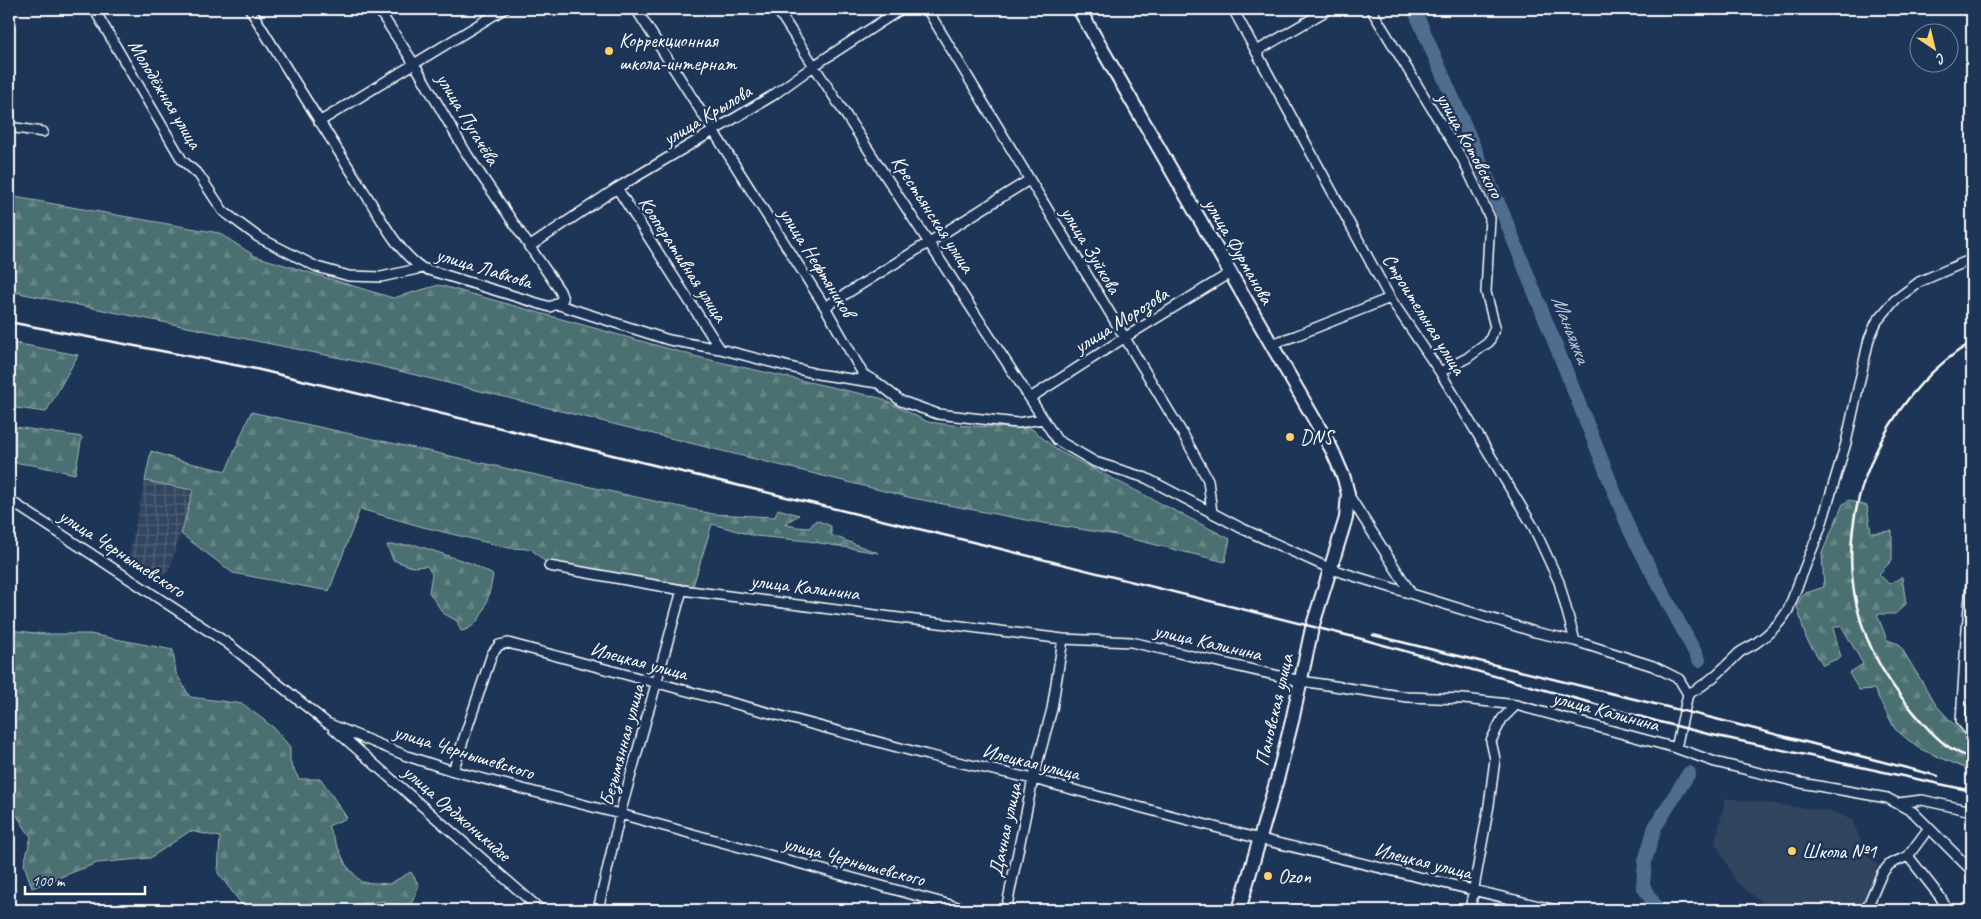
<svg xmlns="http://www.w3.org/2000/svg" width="1981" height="919" viewBox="0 0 1981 919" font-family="Caveat,sans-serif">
<defs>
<pattern id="industrial-grid" width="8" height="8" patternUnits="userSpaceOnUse" patternTransform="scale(1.25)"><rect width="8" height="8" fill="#33455f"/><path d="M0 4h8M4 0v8" fill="none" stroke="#526177"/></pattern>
<pattern id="forest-firs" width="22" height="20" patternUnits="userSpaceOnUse" patternTransform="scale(1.25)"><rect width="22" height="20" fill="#4c6f71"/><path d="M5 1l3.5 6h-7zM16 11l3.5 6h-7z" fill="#678586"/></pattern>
</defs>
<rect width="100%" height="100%" fill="#1d3557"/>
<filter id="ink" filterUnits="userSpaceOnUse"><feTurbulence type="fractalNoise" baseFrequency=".02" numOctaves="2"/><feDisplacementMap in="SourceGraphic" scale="10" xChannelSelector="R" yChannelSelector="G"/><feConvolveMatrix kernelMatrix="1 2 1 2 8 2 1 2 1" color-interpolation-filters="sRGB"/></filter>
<g filter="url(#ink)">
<path fill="#33455f" d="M1726,798l108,14 18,8 16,37 10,7 -3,8 2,4 -15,34h-90l-35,-27 -22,-41z"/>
<path fill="url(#industrial-grid)" d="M145,481l48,9 -24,81 -12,7 -29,-18z"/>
<path fill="url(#forest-firs)" stroke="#a6b7b8" d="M9,196l210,37 36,23 138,42 46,-13 263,73 178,40 48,24 23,3 81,4 25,21 173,89 -5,23 -109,-27 -85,-14 -119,-23 -537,-133 -366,-74z
M9,342l69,13 -32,57 -37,-5z
M251,412l462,102 62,3 3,-8 21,6 -15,9 12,3 13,1 7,-8 15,6v9l47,18 -70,-12 -53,-5 -43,-12 -19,62 -149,-25 -13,-12 -22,-1 -86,-21 -63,-18 -31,82 -96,-18 -52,-39 12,-44 -48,-9 6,-30 30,10 45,10z
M9,426l73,11 -7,37 -42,-9 -24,-3z
M1849,500l18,6 4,27 21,-2v29l-13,14 10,10 13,-7 4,27 -11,10h-18l10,26 12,4 37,61 36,39v23l-5,2 -49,-21 -23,-19 -21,-40 -15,1 -10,-17 14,-9 -22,-39 -8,3 8,29 -18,8 -17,-27 -9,-32 6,-12 21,-7 -2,-34 21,-49z
M387,545h29l57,19 20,11c-4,20 -9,52 -32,56l-4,-10 -14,-8 -14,-21 3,-18 -5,-8 -15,1 -19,-7z
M9,630l36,4h45l83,16 3,23 14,24 53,7 31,24 16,19v15l9,17h22l26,39 -19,8 18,39 15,17 28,2 22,-12 8,13 -6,15 -7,10h-25l3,-9 -25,3 -3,6h-110l-28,-37 2,-36 -30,-6 -40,27 -53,5 -65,25 -8,-24 7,-27 -22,-33z"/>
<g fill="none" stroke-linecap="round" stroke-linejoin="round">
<path stroke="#506d8f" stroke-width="14" d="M1414,9l90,207 126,315 69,129
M1660,910l-4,-3 -13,-21 2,-25 10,-34 34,-54"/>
<defs>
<path id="minor" d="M94,9l88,151 17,15 24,36 35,26 59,30 32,9 32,1 41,-9
M250,9c38,62 76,123 115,184 16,25 32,58 57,75l128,39 6,-3 113,36 51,9 97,25 61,9
M378,9l37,56 53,91 92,135 3,8 -7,5
M636,9l189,298 38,67 15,9 23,18 37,13 79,9 26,-4
M777,9l280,431 38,22 51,16 95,50 90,41 204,63 40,9 78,25 26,13 9,15 -12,54
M927,9l257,427 24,44 4,33
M1233,9l157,289 50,74 94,156 25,54 16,59
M1371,9l92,151 27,58 -4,74 9,35 -6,15 -22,16 -27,14
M1257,51l72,-42
M319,122l185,-113
M9,127l34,5
M617,188l103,161
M529,247l88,-59 155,-92 43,-31 86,-56
M825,307l204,-127
M1271,344l24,-8 95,-38
M1030,398l94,-60 106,-65
M1348,494l63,99
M9,500l218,143 100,80 80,33 46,15 167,43 349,96
M549,566l133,24 381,49 68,3 170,39 106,16 57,2 52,6 160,43 39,14 86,21 86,15 26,14 59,59
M1972,574l-6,66 -5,81 11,13
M1688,694c20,-10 35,-25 51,-41 5,-4 11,-6 17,-10 13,-9 24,-19 32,-33l32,-81 26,-86 23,-104 8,-18 18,-21 24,-18 53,-23
M333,728l208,182
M453,771l39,-117 7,-9 9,-2 419,112 106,24 227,60 296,71
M1898,803l24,-3 50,11
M1908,856l33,42 6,12
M598,910l22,-96 62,-224
M1006,910l27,-131 19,-70 11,-70
M1470,910l19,-105 6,-46 -4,-18 11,-22 14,-14
M1866,910l16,-37 8,-9 18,-8 20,-27"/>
<path id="secondary" d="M1079,9l253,441 12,28 4,16 -2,24 -34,110 -20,93 -14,55 -39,134"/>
</defs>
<use href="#minor" stroke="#fff" stroke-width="12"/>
<use href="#secondary" stroke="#fff" stroke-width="16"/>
<use href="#minor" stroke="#1d3557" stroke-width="9"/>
<use href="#secondary" stroke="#1d3557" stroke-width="12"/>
<path stroke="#fff" stroke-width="2.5" d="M9,322l247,47 729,176 373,93 298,83 52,13 264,57
M1972,342c-40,24 -69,58 -91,99 -45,87 -40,179 21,257 13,16 27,34 44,47 8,6 18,10 26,15
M1373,635l339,83 226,58"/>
</g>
</g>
<g fill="#ffd166" stroke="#1d3557" stroke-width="2">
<circle cx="609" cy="51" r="5"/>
<circle cx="1290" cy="437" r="5"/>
<circle cx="1792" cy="851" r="5"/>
<circle cx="1268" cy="876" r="5"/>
</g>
<g text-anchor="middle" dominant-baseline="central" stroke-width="5" stroke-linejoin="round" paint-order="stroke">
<g font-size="20" fill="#fff" stroke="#1d3557" text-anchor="start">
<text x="619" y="40">Коррекционная<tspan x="619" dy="23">школа-интернат</tspan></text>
<text x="1300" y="437">DNS</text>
<text x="1802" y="851">Школа №1</text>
<text x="1278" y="876">Ozon</text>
</g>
<g font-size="20" fill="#fff" stroke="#1d3557">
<text transform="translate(165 94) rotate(59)">Молодёжная улица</text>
<text transform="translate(707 115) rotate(-31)">улица Крылова</text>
<text transform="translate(468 119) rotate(59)">улица Пугачёва</text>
<text transform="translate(1470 145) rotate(61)">улица Котовского</text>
<text transform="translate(933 214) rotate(57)">Крестьянская улица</text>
<text transform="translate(1091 250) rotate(59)">улица Зуйкова</text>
<text transform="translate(1239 251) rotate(60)">улица Фурманова</text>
<text transform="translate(683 259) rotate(57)">Кооперативная улица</text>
<text transform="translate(817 262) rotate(58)">улица Нефтяников</text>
<text transform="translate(484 268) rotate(17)">улица Лавкова</text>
<text transform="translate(1424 314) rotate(58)">Строительная улица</text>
<text transform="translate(1121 320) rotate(-32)">улица Морозова</text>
<text transform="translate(122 553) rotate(33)">улица Чернышевского</text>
<text transform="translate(805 587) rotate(7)">улица Калинина</text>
<text transform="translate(1208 642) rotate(13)">улица Калинина</text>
<text transform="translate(639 661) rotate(15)">Илецкая улица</text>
<text transform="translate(1274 710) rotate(-77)">Пановская улица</text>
<text transform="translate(1606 711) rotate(15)">улица Калинина</text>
<text transform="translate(622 745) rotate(-75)">Безымянная улица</text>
<text transform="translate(464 752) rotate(17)">улица Чернышевского</text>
<text transform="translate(1031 762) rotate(14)">Илецкая улица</text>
<text transform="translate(457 813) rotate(41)">улица Орджоникидзе</text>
<text transform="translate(1005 830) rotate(-78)">Дачная улица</text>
<text transform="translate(854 861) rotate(15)">улица Чернышевского</text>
<text transform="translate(1423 861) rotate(14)">Илецкая улица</text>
</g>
<g font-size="21" font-style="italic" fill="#b9c5d2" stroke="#1d3557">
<text transform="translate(1571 329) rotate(68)">Маньяжка</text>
</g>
</g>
<rect width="1981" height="919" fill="none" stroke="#1d3557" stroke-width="30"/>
<rect x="15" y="15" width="1951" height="889" fill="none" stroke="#fff" stroke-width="2" filter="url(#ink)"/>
<g transform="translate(1934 48) rotate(145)"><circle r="24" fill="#1d3557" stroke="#77869a"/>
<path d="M0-4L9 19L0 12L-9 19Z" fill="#ffd166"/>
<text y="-8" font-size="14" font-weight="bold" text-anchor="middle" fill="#ffffff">С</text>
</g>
<path d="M25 886v8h120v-8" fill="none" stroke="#ffffff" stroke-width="2.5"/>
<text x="32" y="886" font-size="15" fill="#ffffff" stroke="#1d3557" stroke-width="4" paint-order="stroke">100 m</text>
</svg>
